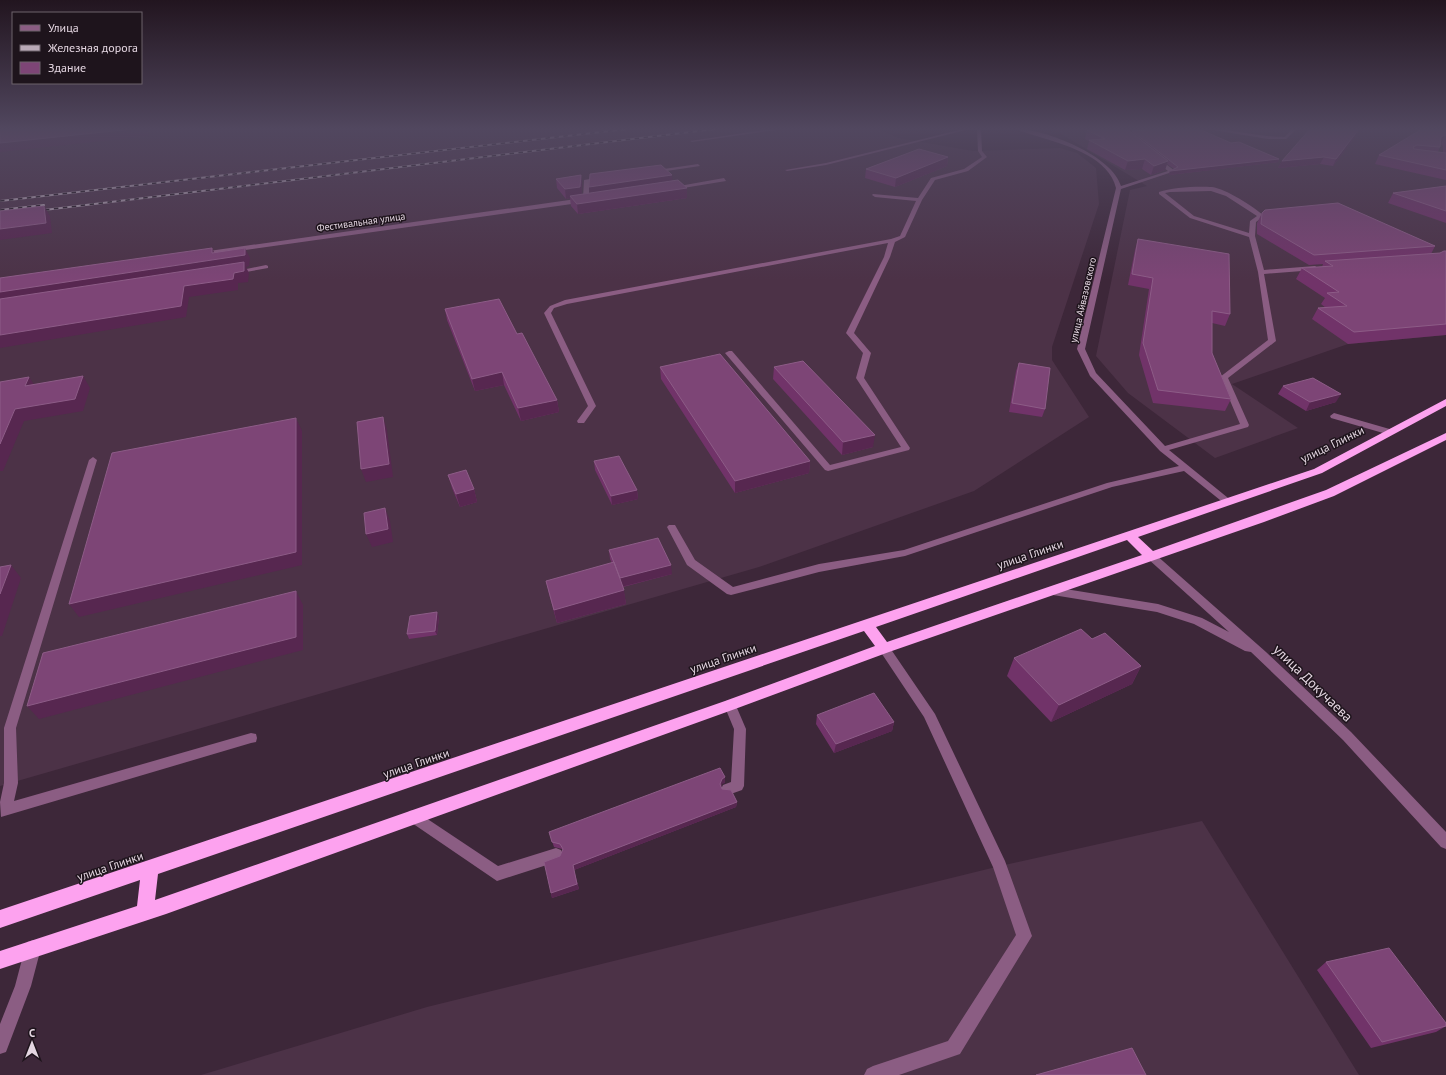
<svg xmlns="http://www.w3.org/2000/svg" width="1446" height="1075" viewBox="0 0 1446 1075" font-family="'PT Sans',sans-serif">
<rect width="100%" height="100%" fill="#3d2739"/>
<path fill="#4c3247" d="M0,129h889l-8,1 17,8 75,13 87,-3 17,5 19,15 3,36 -47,143v13l37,57 -115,74 -215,76 -759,219z
M1053,129h393v206l-98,9 -116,40 66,44 -83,30 -87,-65 -32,-37 34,-166 17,-4z
M1202,821l157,254h-1158l226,-68 573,-141z"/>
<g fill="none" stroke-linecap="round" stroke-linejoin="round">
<path fill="#8b5d83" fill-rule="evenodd" d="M771,129h12l-91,13 -2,-1z
M963,129h7l-144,36 -39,6 -2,-1 41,-7z
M977,129h4l1,22 5,6 -19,14 -33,9 -13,20 -17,37 -10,5 -5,15 -36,76 17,20 -7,25 46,70 -1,2 -81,21 -3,-1 -100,-117 4,-2h3l98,114 71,-18 -45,-69 7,-25 -17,-20 38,-76 4,-14 -321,61 -13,4 -3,5 45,93 -12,17h-6l-1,-2 11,-15 -44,-93 6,-7 15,-6 326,-61 9,-3 16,-35 -41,-4 -3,-2 1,-1 45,4 13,-20 33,-9 18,-12 -4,-6z
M1017,129c28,0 96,27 104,57l47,-15 -14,-11v-2h4l17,13 -54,18 -36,160 11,24 69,73 75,-22 -20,-47 48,-37 -10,-68 -9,-35 -59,-19 -31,-24v-2c13,-5 39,-6 53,-5 14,2 41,19 52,29l-8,6 -1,14 9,34 51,-4 3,2 -3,2 -51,4 12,67 -48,37 21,47 -1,2 -79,23 64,52 -5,3 -3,-1 -41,-33 -72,16 -207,69 -86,16 -88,23 -4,-1 -40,-29 -20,-38 2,-2h6l20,35 38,27 86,-23 85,-14 203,-67 72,-17 -19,-15 -70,-75 -13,-27 39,-161c-7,-30 -47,-42 -73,-50 -8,-3 -19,-5 -26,-9zM1211,191l15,5 31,20 -7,5 -1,12 -55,-17 -29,-23 5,-1z
M1207,129c26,0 51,8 78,8l7,-8h5l-11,10h-18z
M698,164l2,2 -47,7 -3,-2z
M602,177l2,3 -15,2v18l-3,2 -384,54 -3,-2 3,-2 381,-54 1,-18z
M724,178l2,3 -55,9 -3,-2z
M266,265l2,1v2l-33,6 -3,-2z
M1334,413l59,17 1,2 -4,3 -59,-17 -1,-2z
M93,457l4,3 -81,268 2,55 -4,18 237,-68 5,1 1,4 -1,4 -5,1 -250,74 -1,-15 4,-19v-55l85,-268z
M1151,552l4,2 111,98 85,80 95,100v17l-5,-2 -98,-107 -92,-88 -6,-1 -51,-27 -37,-12 -104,-17 -4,-1 -1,-3 1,-3 4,-1 105,17 44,14 27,14 -82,-74 -1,-2z
M884,644l4,1 47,69 70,147 27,75 -72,118 -61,21h-35l3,-6 6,-3 75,-25 68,-106 -23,-68 -69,-150 -46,-69 2,-3z
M730,700l4,1 12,28 -2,57 -2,4 -14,5 -5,-2 -2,-4 2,-4 8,-3 3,-53 -10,-24 2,-4z
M414,810l84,56 58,-18 5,2 2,5 -2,5 -5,2 -59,19 -88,-60 -2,-5 2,-5z
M33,940l6,2 2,6 -10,38 -25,66 -6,2v-30l15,-38 10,-38 2,-6z"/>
<path fill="#fda2ef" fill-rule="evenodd" d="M1446,399v7l-124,67 -184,64 15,14 173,-61 120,-57v7l-112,56 -70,26 -375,130 -154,57 -569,205 -166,55v-18l137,-45 3,-26 -140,48v-18l1314,-441zM1127,540l15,15 -255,87 -11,-15zM864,631l11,15 -150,55 -570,199 3,-26z"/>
<defs>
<path id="rail" d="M0,201l627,-72
M0,210l44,-5
M36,211l679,-82"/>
</defs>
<use href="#rail" stroke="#baaab7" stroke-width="2"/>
<use href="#rail" stroke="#1e141c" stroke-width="1.5" stroke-dasharray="4.5" stroke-linecap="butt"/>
</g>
<path fill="#713369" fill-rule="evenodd" d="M1361,129l-28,37 -13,-2 -42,4 4,-7z
M1446,129v51l-71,-16 4,-9zM1441,144l2,2v7l-5,-1 2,-5z
M1087,130l45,3v-2l99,12 48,16 -1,3 -109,13 1,-4 4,-2 -7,-5 -2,6 -14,5 -9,-6 -17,1 -38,-21 2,-8 -4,-2z
M948,157l-1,9 -52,21 -30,-9 1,-9z
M581,175l1,10v9l8,-1 -1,-6 84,-7 14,18 -109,16 -7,-8 -1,-8 -4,1 -9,-11 -1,-9z
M1446,186v37l-58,-20 5,-10z
M1262,213l173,33 -4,8 9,-1 6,-2v84l-98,9 -36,-25 6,-11h8l-5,-4 4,-6 -29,-19 6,-11 20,-1 1,-3 -14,1 -52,-31v-11z
M1138,239l92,75 -5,12 -13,-3v30l19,46 -6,12 -72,-8 -14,-48 10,-66 -21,-4 7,-35z
M445,309l72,25 40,66 2,12 -38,9 -17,-36 -29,6 -28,-71z
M1019,363l26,46 -3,8 -33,-5 7,-41z
M660,367l150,94 -1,12 -74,20 -74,-114z
M774,367l99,80 -31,8 -69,-76z
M1283,386l53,16 -30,9 -28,-17z
M594,461l43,29 1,9 -26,6 -17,-35z
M448,475l26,14 3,13 -17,5 -8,-19z
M609,550l63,24 -49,13 3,17 -69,19 -8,-29 -3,-13 66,-18 -2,-4z
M439,617l-2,18 -28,4 -2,-5z
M1014,658l127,8 -9,18 -81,38 -44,-46z
M817,715l77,7 -2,9 -58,22 -18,-29z
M725,783l-3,1 -1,2 1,3 15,13 -1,5 -162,63 5,19 -27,9 -1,-5 9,-37 3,-5 -1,-2 -8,-2 -5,-15z
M1326,962l120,61v3l-10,6 -65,16 -54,-78z"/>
<path fill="#572750" d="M132,129h16l1,7 -149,16v-9z
M1359,129h2l-28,37 3,-7z
M1445,135l-4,9v-7z
M948,157l-1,9 -52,21 1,-9z
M1324,157l-4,7 -42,4 4,-7z
M1145,159l-3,10 -17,1 3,-9z
M1279,159l-1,3 -109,13 1,-4z
M1168,161l-3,9 -14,5 3,-9z
M581,175l1,10v12l-12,-1v2l-4,1 -1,-10z
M672,175l1,9 -83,12 -1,-9z
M687,188v10l-109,16 -1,-10z
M44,206l6,10 2,17 -52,7v-11z
M212,248l5,10 28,-10 5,10 -1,8 -3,1 3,6 -1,9 -10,1v7l-49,7 -3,20 -186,31v-56l212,-39z
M502,372l2,13 -29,6 -3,-12z
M83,376l7,12 -7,23 -59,10 -21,50h-3v-27l15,-35z
M29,377l8,12 -12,-3z
M1341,394l-5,8 -30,9 4,-9z
M557,400l2,12 -38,9 -3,-13z
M383,417l4,13 6,47 -27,5 -5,-13z
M296,418l6,13v134l-223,52 -10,-13z
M875,435l-2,12 -31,8 1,-13z
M810,461l-1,12 -74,20v-12z
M474,489l3,13 -17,5 -4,-13z
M637,490l1,9 -26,6 -1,-9z
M385,508l5,13 3,21 -21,5 -6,-13z
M11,565l10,13 -19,58h-2v-42z
M671,565l1,9 -51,13 -1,-9z
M624,590l2,14 -69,19 -3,-13z
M296,591l7,14v45l-264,69 -12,-13z
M437,612l2,5 -2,18 -2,-4z
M1141,666l-9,18 -81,38 8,-17z
M894,722l-2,9 -58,22 2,-9z
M725,777v6l-3,1 -2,6v-6l2,-5z
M737,802l-1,5 -162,63 -1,-5z
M577,884l2,5 -27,9 -1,-5z"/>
<path fill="#7d4576" stroke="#8d5c87" d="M0,129h132l-132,14z
M1103,129h24l41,32 -14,5 -9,-7 -17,2 -39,-21 16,-1 -18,-9z
M1160,129h39l32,14 8,-1 40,17 -109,12 8,-4 -46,-36z
M1310,129h49l-23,30 -12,-2 -42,4z
M1422,129h24v7l-1,-1 -4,2 -1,10 -23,-2 -4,2 1,2 32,4v17l-67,-15z
M919,149l29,8 -52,21 -30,-9z
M661,165l11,10 -83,12 1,-13z
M581,175l-1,12 -15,2 -9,-10z
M678,180l9,8 -110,16 -7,-8z
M1446,186v25l-53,-18z
M1338,203l97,43 -121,9 -53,-31 1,-11 3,-3z
M44,206l2,17 -46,6v-18z
M1138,239l91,15 1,60 -18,-3v42l19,46 -73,-9 -15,-47 10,-65 -21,-4z
M212,248v5l33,-5v7l-245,37v-14z
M1444,251h2v73l-92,8 -36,-24 29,-2 -20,-13 12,-1 -37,-24 31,-2 -8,-5 115,-8z
M244,262v9l-10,2 -1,6 -49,7 -3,20 -181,29v-36z
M499,299l18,35 5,-1 35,67 -39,8 -16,-36 -30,7 -27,-70z
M720,354l90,107 -75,20 -75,-114z
M803,361l72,74 -32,7 -69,-75z
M1019,363l31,5 -5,41 -33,-6z
M83,376l-8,23 -60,10 -15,35v-62l29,-5 -4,9z
M1313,378l28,16 -31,8 -27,-16z
M383,417l6,47 -28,5 -4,-47z
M296,418v134l-227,52 43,-151z
M619,456l18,34 -26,6 -17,-35z
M466,470l8,19 -18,5 -8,-19z
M385,508l3,21 -22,5 -2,-21z
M658,538l13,27 -51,13 -11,-28z
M614,562l10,28 -70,20 -8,-29z
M11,565l-11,29v-27z
M296,591v46l-269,69 16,-53z
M437,612l-2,19 -28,3 3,-18z
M1081,629l11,10 13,-6 36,33 -82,39 -45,-47z
M874,693l20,29 -58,22 -19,-29z
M720,768l5,9 -3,2 -2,5 2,5 9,1 6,12 -164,63 4,19 -26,9 -7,-31 16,-6 3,-7 -3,-5 -8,-2 -3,-10z
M1389,948l57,75v3l-64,16 -56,-80z
M1132,1048l14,27h-110z"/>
<linearGradient id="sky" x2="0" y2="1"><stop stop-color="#22151f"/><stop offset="0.46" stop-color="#51475f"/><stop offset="1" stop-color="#51475f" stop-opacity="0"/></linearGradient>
<rect width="1446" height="280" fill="url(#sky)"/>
<g text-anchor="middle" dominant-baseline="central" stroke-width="3" stroke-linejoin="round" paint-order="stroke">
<g font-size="10" fill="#e4d6e1" stroke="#1e141c">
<text transform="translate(361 222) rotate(-8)">Фестивальная улица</text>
<text transform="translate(1083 300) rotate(-77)">улица Айвазовского</text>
</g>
<g font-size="12" fill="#e4d6e1" stroke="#1e141c">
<text transform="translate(1332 444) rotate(-26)">улица Глинки</text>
<text transform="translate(1030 554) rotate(-19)">улица Глинки</text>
<text transform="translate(723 658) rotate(-19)">улица Глинки</text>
<text transform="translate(416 763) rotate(-19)">улица Глинки</text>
<text transform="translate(110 866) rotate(-19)">улица Глинки</text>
</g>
<g font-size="14" fill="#e4d6e1" stroke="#1e141c">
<text transform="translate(1313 683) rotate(44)">улица Докучаева</text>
</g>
</g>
<rect x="12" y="12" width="130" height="72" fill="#1e141c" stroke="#6d626b"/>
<rect x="20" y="25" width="20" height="6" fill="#8b5d83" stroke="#6d626b"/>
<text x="48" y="32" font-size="12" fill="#e4d6e1">Улица</text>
<rect x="20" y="45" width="20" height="6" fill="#baaab7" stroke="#6d626b"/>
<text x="48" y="52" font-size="12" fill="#e4d6e1">Железная дорога</text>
<rect x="20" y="62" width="20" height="12" fill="#7d4576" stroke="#6d626b"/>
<text x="48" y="72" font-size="12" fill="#e4d6e1">Здание</text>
<g transform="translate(32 1043)" stroke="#1e141c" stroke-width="3" paint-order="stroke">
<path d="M0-3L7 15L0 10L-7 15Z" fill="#e4d6e1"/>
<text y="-6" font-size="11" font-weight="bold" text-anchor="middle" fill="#e4d6e1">С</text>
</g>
</svg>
